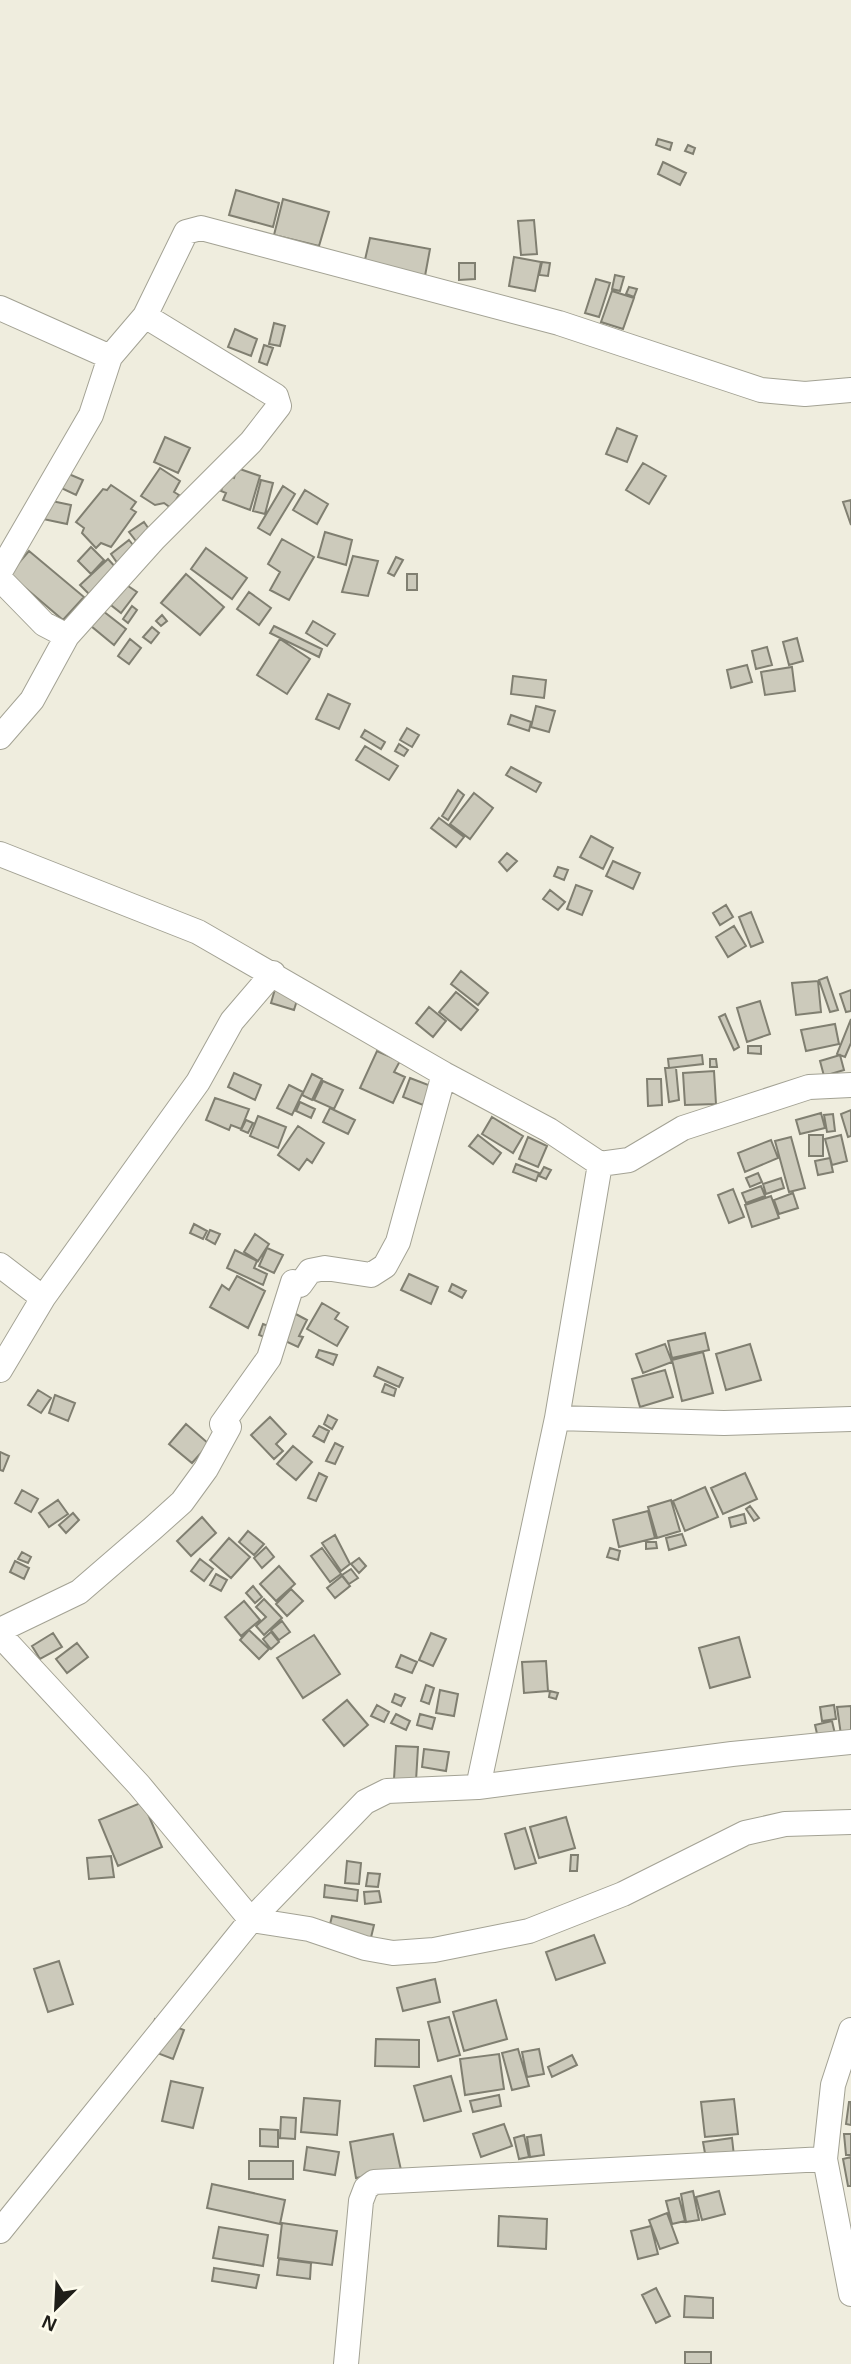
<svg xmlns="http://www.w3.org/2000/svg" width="851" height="2364" viewBox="0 0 851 2364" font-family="Arial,sans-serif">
<rect width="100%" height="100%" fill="#efedde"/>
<path fill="#cccabb" stroke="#807f71" stroke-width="2" d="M658,139l14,4 -2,7 -14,-5z
M688,145l7,3 -2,6 -8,-3z
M663,162l23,11 -6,12 -22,-11z
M236,190l43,13 -6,24 -44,-12z
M283,199l46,13 -10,34 -45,-11z
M534,220l3,34 -16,1 -3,-34z
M370,238l60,11 -5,27 -61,-12z
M514,257l27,5 -6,29 -26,-5z
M542,262l8,1 -2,13 -9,-1z
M459,263h16v16l-16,1z
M615,275l9,2 -4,14 -8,-2z
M596,279l14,4 -11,34 -14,-4z
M629,287l8,2 -3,8 -8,-3z
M612,291l22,7 -11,31 -22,-7z
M274,323l11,3 -5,20 -11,-2z
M235,329l22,10 -6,17 -23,-9z
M264,345l9,3 -6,17 -8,-3z
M617,428l20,8 -10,26 -21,-8z
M165,437l25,11 -12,25 -24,-11z
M643,463l23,13 -17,28 -23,-14z
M160,468l20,13 -6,11 5,3 -8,13 -7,-5 -9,2 -14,-9z
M237,468l23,8 -10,34 -27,-10 3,-7 -5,-2 6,-16 7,3z
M64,472l19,8 -7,15 -19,-9z
M261,480l12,3 -8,31 -12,-3z
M111,485l25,17 -5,7 5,3 -25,35 -10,-4 -5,5 -14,-15 2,-5 -8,-6 27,-33 4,1z
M283,486l12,8 -25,41 -12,-7z
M305,490l23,14 -11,20 -24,-14z
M47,500l24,5 -4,19 -24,-5z
M851,500v25l-8,-23z
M144,522l9,13 -14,10 -10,-13z
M325,532l27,8 -6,25 -28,-8z
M282,539l32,18 -25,43 -19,-10 10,-18 -12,-8z
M129,540l8,10 -19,14 -7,-10z
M91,547l13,13 -13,14 -13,-13z
M206,548l41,30 -15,21 -41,-30z
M29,551l55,46 -21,23 -54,-46z
M353,556l25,5 -10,35 -26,-4z
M396,557l7,3 -9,16 -6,-3z
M108,559l10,11 -27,26 -11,-11z
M186,574l38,33 -24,28 -39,-32z
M407,574h10v16h-10z
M122,582l15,10 -16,21 -14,-11z
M249,592l22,16 -12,17 -22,-16z
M132,606l5,4 -9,13 -5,-4z
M103,611l23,18 -12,16 -23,-19z
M162,615l5,6 -6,5 -5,-5z
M313,621l22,13 -8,12 -21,-13z
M274,626l48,23 -3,8 -49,-24z
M152,627l7,6 -8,10 -8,-6z
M797,638l6,23 -14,4 -6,-23z
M130,639l11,9 -12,16 -11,-8z
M280,639l30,20 -23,35 -30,-19z
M767,647l5,18 -16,4 -4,-18z
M747,665l5,17 -21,6 -4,-18z
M792,667l3,24 -30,4 -4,-23z
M513,676l33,4 -2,18 -33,-4z
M328,694l22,10 -11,25 -23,-10z
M536,706l19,5 -6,21 -18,-5z
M511,715l20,7 -2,9 -21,-7z
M407,728l12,7 -7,12 -12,-7z
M365,730l20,12 -4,7 -20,-12z
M399,744l9,6 -4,6 -9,-5z
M365,746l33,20 -9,14 -33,-20z
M511,767l30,16 -5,9 -30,-17z
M458,790l6,5 -16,25 -6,-4z
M474,793l19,15 -23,31 -20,-15z
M439,818l25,19 -8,10 -25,-19z
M591,836l22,12 -10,21 -23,-12z
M507,853l10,8 -10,10 -8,-9z
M613,861l27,12 -7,16 -27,-13z
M558,867l10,3 -4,10 -10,-4z
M576,885l16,6 -10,24 -15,-6z
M550,890l15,12 -7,8 -15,-11z
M726,905l7,12 -13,8 -7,-12z
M751,912l12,30 -12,5 -12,-30z
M734,926l12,20 -18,11 -12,-20z
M461,971l27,22 -10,12 -27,-21z
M827,977l11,33 -8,2 -11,-32z
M818,981l3,31 -25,3 -4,-32z
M275,989l23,8 -4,13 -23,-7z
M851,990v21l-5,1 -6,-18z
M456,992l22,18 -17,20 -22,-18z
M760,1001l10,33 -23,8 -10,-34z
M429,1007l17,14 -13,16 -17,-14z
M725,1014l14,33 -5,3 -15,-33z
M851,1019v24l-6,14 -8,-3z
M835,1024l4,20 -33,7 -5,-21z
M748,1046h13v8l-13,-1z
M377,1051l23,10 -6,11 11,5 -12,26 -33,-15z
M702,1055l1,9 -34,4 -1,-9z
M840,1055l4,15 -20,6 -4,-15z
M710,1059h6l1,8h-7z
M665,1068h11l3,32 -10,2z
M714,1071l2,33 -31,1 -2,-32z
M234,1073l27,12 -6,15 -27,-13z
M312,1074l10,5 -10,21 -10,-5z
M410,1078l21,8 -8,19 -20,-8z
M647,1079h14l1,26 -14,1z
M323,1081l20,9 -9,19 -20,-9z
M289,1085l14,7 -11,23 -15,-7z
M215,1098l34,11 -8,20 -10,-4 -2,5 -23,-10z
M300,1102l15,7 -4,9 -15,-7z
M330,1108l25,12 -7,14 -25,-12z
M851,1110v26l-3,1 -7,-23z
M821,1113l4,15 -25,6 -4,-14z
M833,1114l2,17 -8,1 -3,-17z
M258,1116l28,11 -8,21 -28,-12z
M492,1117l31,19 -10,17 -31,-19z
M246,1120l7,3 -5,10 -7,-3z
M298,1126l26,17 -12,20 -5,-4 -8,11 -21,-15z
M478,1135l23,18 -8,11 -24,-18z
M809,1135h14v21h-14z
M841,1135l6,26 -15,4 -7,-26z
M528,1137l19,9 -9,21 -19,-8z
M791,1137l14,51 -16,4 -14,-51z
M771,1140l7,18 -33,14 -7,-19z
M830,1158l3,14 -15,3 -3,-14z
M516,1164l23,9 -3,8 -23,-9z
M544,1167l7,3 -5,9 -7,-3z
M758,1173l4,9 -12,5 -4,-9z
M781,1178l3,10 -18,6 -3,-10z
M761,1186l4,10 -19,7 -4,-10z
M733,1189l11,28 -15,6 -11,-28z
M793,1193l5,15 -19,6 -5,-14z
M771,1196l8,22 -27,9 -7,-22z
M194,1224l13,7 -4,8 -13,-6z
M210,1230l10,4 -5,10 -9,-5z
M255,1234l14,10 -11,17 -14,-9z
M267,1248l16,7 -9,18 -15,-7z
M235,1250l22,11 -3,7 13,6 -4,11 -36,-17z
M409,1274l29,13 -7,17 -30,-14z
M237,1276l28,15 -17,37 -38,-21 12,-22 7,5z
M452,1284l14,7 -4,7 -13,-7z
M322,1303l17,10 -4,6 13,8 -11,19 -30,-17z
M292,1312l15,8 -8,16 4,1 -5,10 -15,-7z
M263,1324l8,3 -4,11 -8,-3z
M705,1333l4,17 -37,8 -4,-17z
M665,1344l7,18 -29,11 -7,-19z
M750,1344l11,36 -35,10 -10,-36z
M319,1350l18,5 -4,10 -17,-8z
M703,1352l10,41 -31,8 -10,-41z
M378,1367l25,11 -4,9 -25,-11z
M665,1370l8,27 -33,10 -8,-28z
M385,1384l11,5 -2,7 -12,-4z
M38,1390l13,8 -10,15 -13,-8z
M55,1395l20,8 -7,18 -19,-8z
M328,1415l9,5 -5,9 -8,-5z
M270,1417l16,17 -10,10 7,7 -9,8 -23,-24z
M186,1424l23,20 -17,19 -23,-19z
M319,1426l10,5 -5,11 -11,-6z
M335,1443l8,4 -8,17 -9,-3z
M293,1446l19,16 -16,18 -19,-16z
M0,1452l9,4 -6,15 -3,-1z
M319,1473l8,4 -11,24 -8,-3z
M745,1473l12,26 -34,15 -12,-26z
M705,1487l13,30 -33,14 -12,-30z
M22,1490l16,9 -7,13 -16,-9z
M58,1500l10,14 -19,13 -10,-14z
M671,1500l9,31 -23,7 -9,-31z
M750,1506l9,12 -5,3 -8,-12z
M648,1511l7,27 -36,9 -6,-27z
M73,1513l6,7 -13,13 -7,-8z
M744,1514l2,9 -15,4 -2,-9z
M202,1517l14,16 -25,23 -14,-15z
M248,1531l16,13 -10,11 -15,-13z
M682,1534l4,11 -17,5 -3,-12z
M335,1535l15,29 -9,7 -19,-28z
M229,1538l21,19 -19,21 -21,-18z
M646,1542h10l1,6 -11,1z
M266,1547l8,10 -12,11 -8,-10z
M322,1548l19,26 -11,8 -19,-26z
M610,1548l10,3 -2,9 -11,-3z
M22,1552l9,5 -3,6 -10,-4z
M359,1558l7,8 -7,7 -8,-9z
M200,1559l13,10 -9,12 -13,-10z
M15,1561l14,7 -5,11 -14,-7z
M279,1566l16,18 -19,17 -16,-17z
M351,1569l7,9 -9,6 -7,-9z
M216,1574l11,6 -6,11 -11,-6z
M342,1576l8,10 -15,12 -8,-10z
M253,1586l9,11 -7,6 -9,-10z
M291,1589l12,12 -16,15 -11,-12z
M264,1599l18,19 -18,17 -8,-9 10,-9 -10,-10z
M244,1601l16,19 -19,16 -16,-19z
M282,1621l8,11 -11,8 -8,-10z
M249,1630l20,19 -10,10 -19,-19z
M271,1632l8,10 -8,7 -8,-10z
M53,1633l9,14 -22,12 -8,-13z
M431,1633l15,6 -13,27 -14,-6z
M314,1635l26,39 -37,24 -26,-40z
M739,1637l11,40 -40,11 -11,-40z
M77,1643l11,14 -21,16 -11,-14z
M401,1655l16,7 -5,11 -16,-6z
M546,1661l2,30 -24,2 -2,-31z
M426,1685l8,3 -5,16 -8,-3z
M440,1690l18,4 -4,22 -18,-3z
M550,1691l8,2 -2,6 -7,-2z
M395,1694l10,4 -4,8 -9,-4z
M347,1700l21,25 -24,21 -21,-26z
M377,1705l12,7 -5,10 -13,-6z
M834,1705l2,14 -14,2 -2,-14z
M851,1706v28l-10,1 -4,-28z
M396,1714l14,7 -4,9 -15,-7z
M420,1714l15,4 -3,11 -15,-4z
M832,1721l3,13 -17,4 -3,-13z
M396,1746l22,1 -2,34 -22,-2z
M424,1749l25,3 -3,19 -24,-4z
M143,1802l19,45 -44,19 -19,-46z
M566,1817l9,31 -36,10 -9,-31z
M525,1828l11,35 -21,6 -10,-35z
M571,1855h7l-1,16h-7z
M111,1856l3,21 -25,2 -2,-21z
M347,1861l14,2 -2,21 -14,-1z
M368,1873l12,1 -2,13 -12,-1z
M325,1885l33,5 -1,11 -33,-4z
M379,1891l2,11 -16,2 -1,-12z
M332,1916l42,9 -7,29 -42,-9z
M594,1935l11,28 -49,17 -10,-28z
M59,1961l14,43 -25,8 -14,-43z
M435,1979l5,23 -37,9 -6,-23z
M496,2000l11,39 -43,12 -11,-39z
M449,2017l11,38 -22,6 -10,-39z
M155,2019l29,11 -11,29 -29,-11z
M376,2039l43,1v27l-44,-1z
M518,2049l11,37 -17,4 -10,-37z
M539,2049l5,25 -17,3 -5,-25z
M499,2054l5,35 -39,6 -5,-36z
M572,2055l5,10 -25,12 -4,-10z
M451,2076l10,35 -37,10 -10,-35z
M171,2081l32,7 -10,40 -31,-7z
M499,2095l2,11 -28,6 -3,-11z
M304,2098l36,3 -3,34 -36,-3z
M734,2099l4,35 -33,3 -4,-35z
M849,2102h2v23l-5,-1z
M281,2117l15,1 -1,21 -15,-1z
M504,2124l8,22 -31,11 -8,-23z
M260,2129l18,1v17l-18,-1z
M393,2134l8,36 -45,8 -6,-36z
M844,2134h7v21h-5z
M524,2135l5,22 -10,2 -5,-21z
M541,2135l3,20 -14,2 -3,-20z
M732,2138l2,18 -28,3 -3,-17z
M307,2147l32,5 -4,23 -31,-5z
M851,2157v29h-3l-5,-27z
M249,2161h44v18h-44z
M212,2184l73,16 -5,24 -73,-16z
M693,2191l6,29 -13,2 -5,-28z
M719,2191l6,23 -23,6 -6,-23z
M679,2198l6,23 -13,3 -6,-23z
M667,2213l11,30 -18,6 -11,-29z
M499,2216l48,3 -1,30 -48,-3z
M282,2223l55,8 -5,34 -54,-7z
M651,2226l7,28 -20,5 -7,-28z
M219,2227l49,8 -5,31 -50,-8z
M279,2259l32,4 -1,16 -33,-4z
M214,2268l45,7 -3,13 -44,-7z
M656,2288l14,28 -14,7 -14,-28z
M685,2296l28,2v20l-29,-1z
M685,2352h26v12h-26z"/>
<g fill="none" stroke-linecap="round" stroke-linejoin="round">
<defs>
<path id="minor" d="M0,308l110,49
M0,572l91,-157 19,-58 35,-41 41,-84 15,-4 358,95 202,67 44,4 46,-4
M0,579l44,45 23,12 -35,64 -32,37
M67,636l87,-97 97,-97 28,-36 -3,-10 -131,-80
M0,854l198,78 246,142 105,56 51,34 29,-4 54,-32 126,-41 42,-2
M0,1265l43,33
M0,1370l43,-72 155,-216 34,-61 41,-48
M557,1418l167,5 127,-4
M0,1630l79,-38 73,-63 30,-27 24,-33 23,-42 -7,-3 47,-66 24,-76 7,3 10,-14 15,-3 46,7 14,-9 13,-24 46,-168
M0,1635l139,150 112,135 58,9 56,19 28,5 41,-3 95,-19 94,-37 122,-61 40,-9 66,-2
M478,1787l254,-33 119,-12
M851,2030l-18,55 -8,74 26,135
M0,2231l251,-311 114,-118 22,-11 91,-4 79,-369 43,-254
M346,2364l15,-163 5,-13 8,-6 451,-23"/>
</defs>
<use href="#minor" stroke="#a3a294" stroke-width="26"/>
<use href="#minor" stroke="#fff" stroke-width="24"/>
</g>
<g transform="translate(56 2308) rotate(204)" stroke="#fdfbec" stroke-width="5" paint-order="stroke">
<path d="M0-5L12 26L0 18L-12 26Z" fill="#1f1e19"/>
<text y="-10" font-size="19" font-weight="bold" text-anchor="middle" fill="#1f1e19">N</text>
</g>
</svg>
